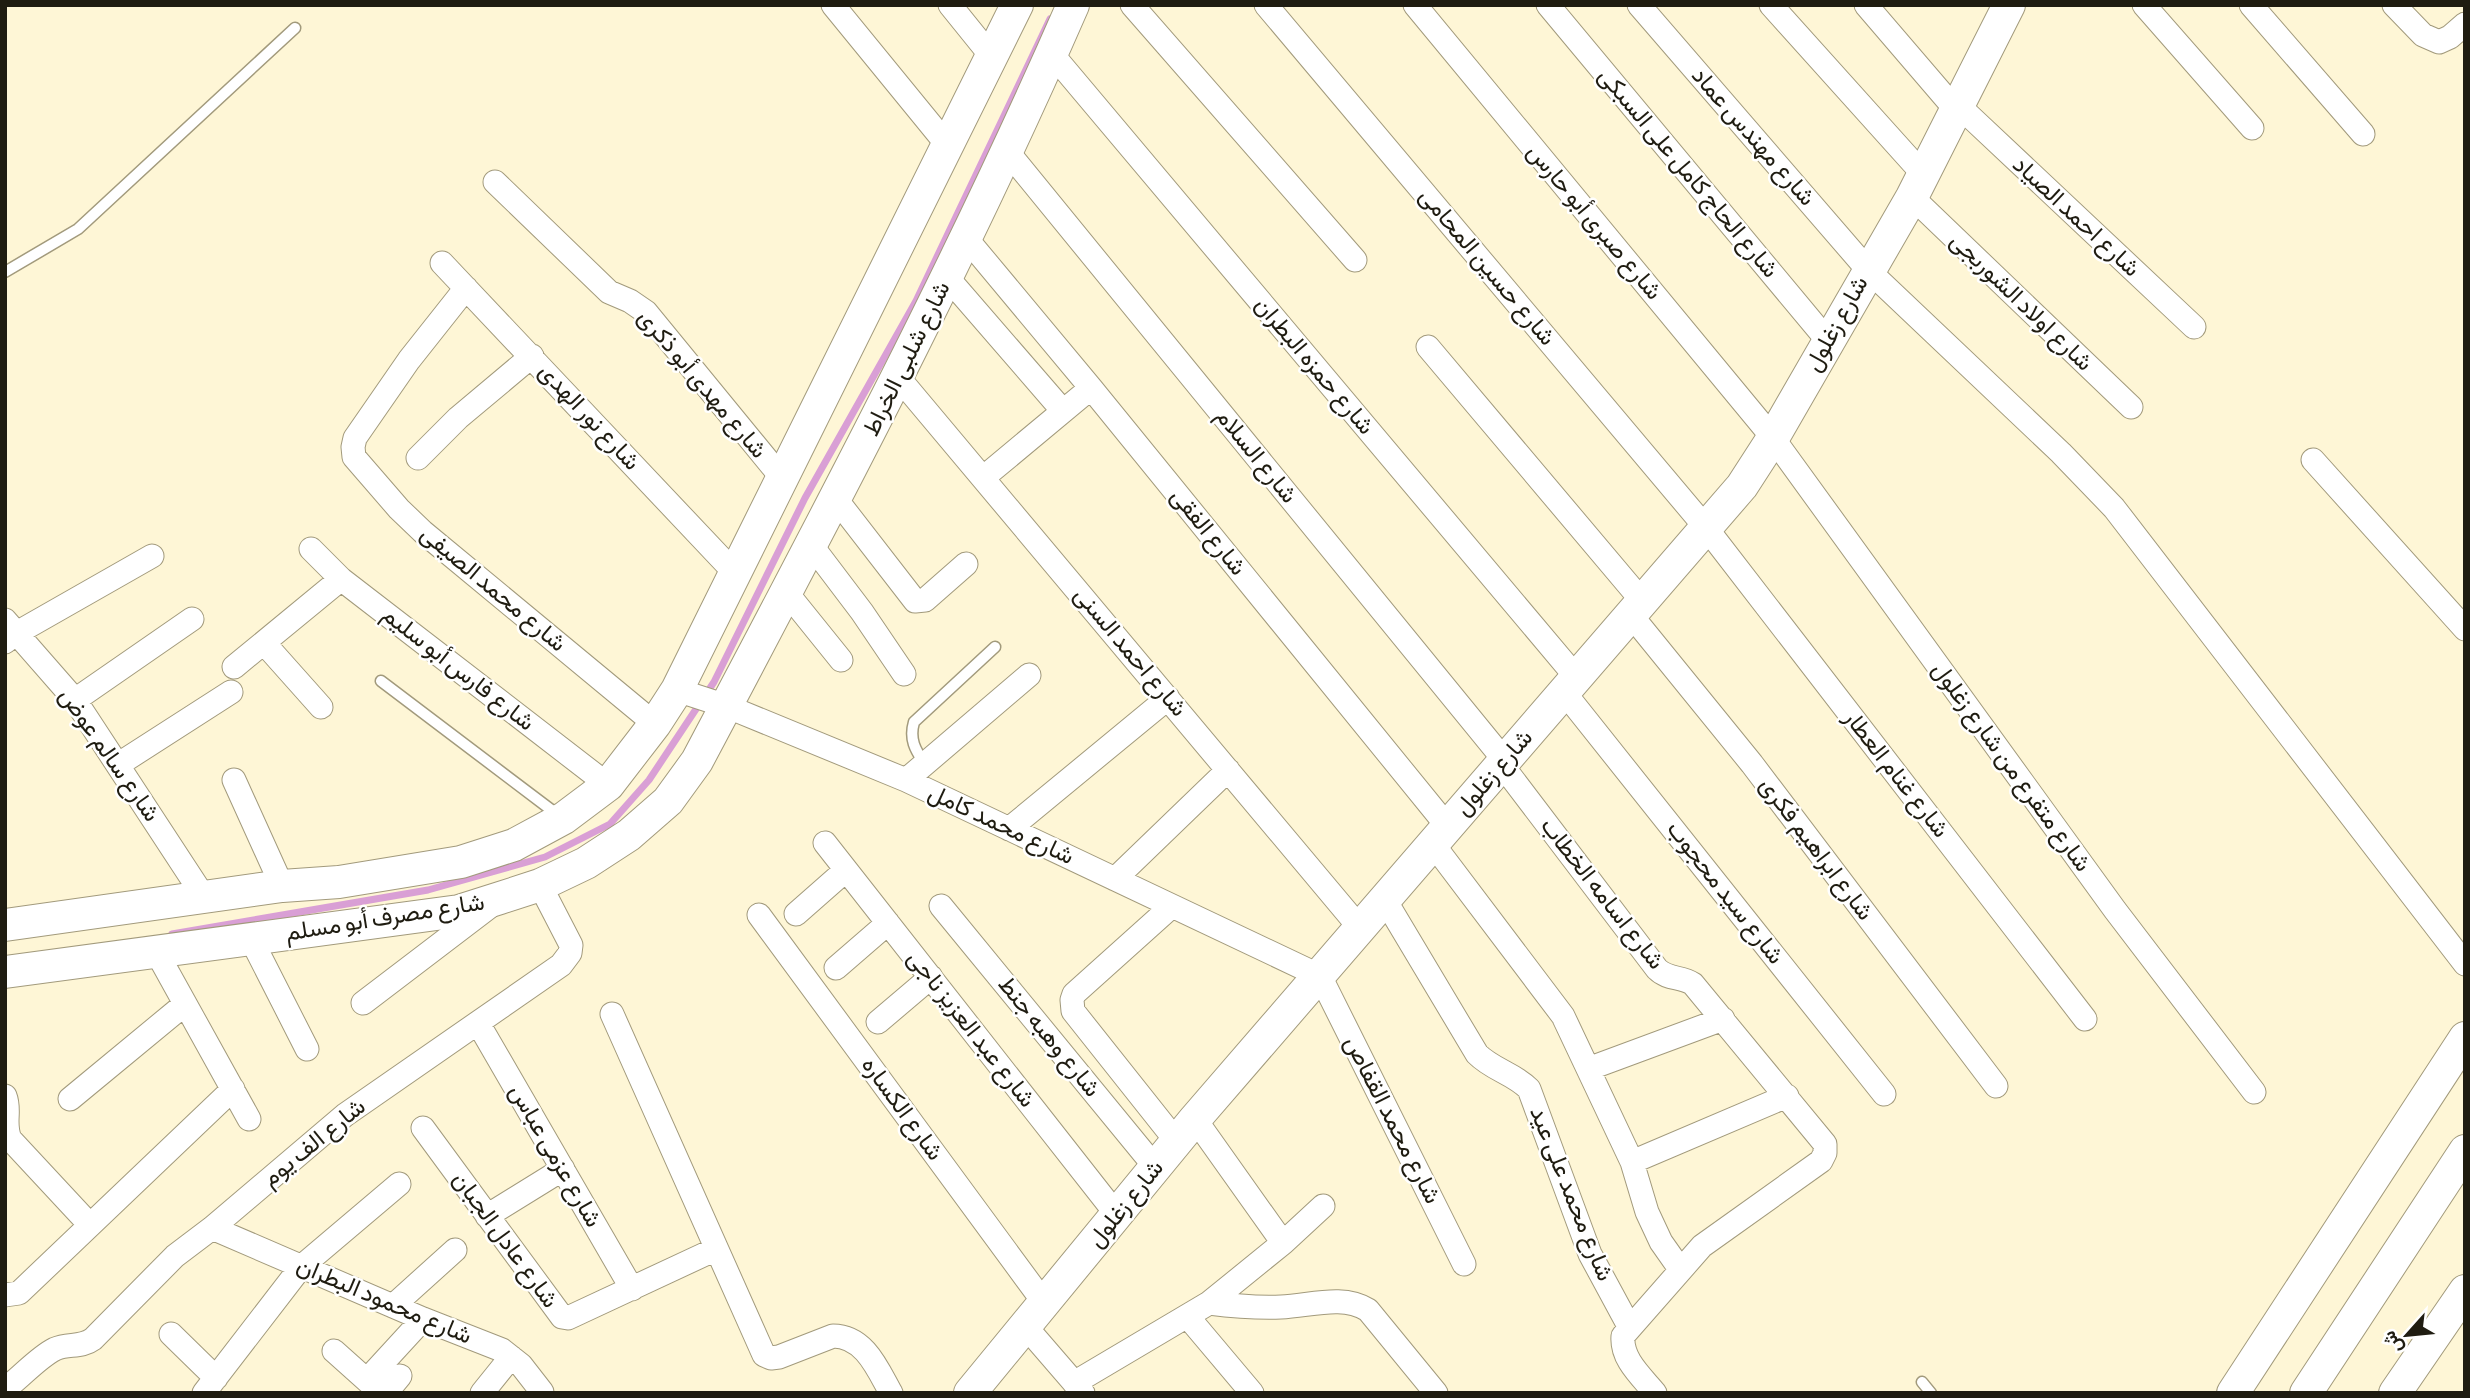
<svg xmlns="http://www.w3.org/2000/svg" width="2470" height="1398" viewBox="0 0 2470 1398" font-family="'Alegreya Sans',Vazirmatn,sans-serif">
<rect width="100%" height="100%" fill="#fef6d6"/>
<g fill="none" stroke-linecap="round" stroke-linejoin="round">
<path stroke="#d99fd5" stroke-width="7" d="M172,934l256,-44 117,-33 65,-33 39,-44 65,-98 91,-184 111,-197 134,-282"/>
<defs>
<path id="lane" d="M5,272l73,-43 217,-201
M381,681l177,134
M925,764c-10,-14 -16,-25 -11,-42l81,-75
M1922,1382l9,11"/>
<path id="street" d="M833,5l116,142
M950,5l42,52
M1132,5l223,255
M1266,5l441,524 378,490
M1415,5l358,433 342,472 139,182
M1548,5l280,336
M1639,5l229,265 193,183 53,55 351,456
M1771,5l152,169
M1866,5l90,105
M2144,5l108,123
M2251,5l112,129
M2394,5l29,30 16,7 11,-5 15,-13
M1052,54l525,624
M1959,106l235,221
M1007,151l498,610
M495,182l114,110 21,9 16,11 136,166
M1912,197l219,210
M966,238l125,150 357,439
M442,263l293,310
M947,277l116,134
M466,288l-57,72 -54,78 -2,9 1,10 45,52 24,23 232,192
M1428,347l215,255
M898,377l462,551
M418,458l40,-40 74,-62
M2313,460l152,169
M984,477l107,-89
M836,499l79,102 10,-1 41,-36
M812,546l50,66 42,62
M311,549l30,30 267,206
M787,593l54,67
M1631,615l121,149 244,322
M5,620l70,80 129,197
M5,642l10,-8 137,-78
M264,643l57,64
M234,667l107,-88
M677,690l49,16 180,74 414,196 144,288
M1564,692l320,402
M75,700l117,-81
M119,764l112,-72
M1502,765l155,204c11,11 24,7 36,15l132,160v9l-4,8 -119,85 -79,90c-2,23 18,40 32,57
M234,780l48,106
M906,780l123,-105
M1009,829l159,-131
M825,843l292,372
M1433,844l130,172 69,146 15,50 14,30 19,27
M1115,879l113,-109
M1385,900l92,154c16,16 36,19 52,35l61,165 40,74
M941,906l215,262
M1172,906l-98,88 -2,6 1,11 104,131
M796,914l50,-44
M759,915l286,389
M251,939l56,110
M157,953l92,166
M836,968l52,-45
M363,1003l126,-96
M612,1014l152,341 7,3 8,-1 54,-21c32,0 45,34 58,57
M878,1022l53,-45
M478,1023l154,266
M1588,1069l135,-50
M5,1096c6,15 -2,27 5,43l80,86
M70,1099l115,-95
M1195,1119l88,124
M423,1128l139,189 6,1 148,-69
M1632,1162l155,-66
M487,1216l76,-47
M212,1228l211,91 79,31 19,15 21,27
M5,1295l14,-2 214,-204
M1209,1303c24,3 48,5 72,4 29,-1 61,-13 87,3l68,83
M393,1306l62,-56
M1188,1317l64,76
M1026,1327l57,66
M171,1334l45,44
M334,1351l47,42
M367,1380l56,-61
M1074,1383l135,-80 74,-60 40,-37
M10,1385c14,-11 29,-28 45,-36 13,-6 26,-1 38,-10l82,-83 37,-28 133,-113 216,-150 9,-12 1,-8 -31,-60
M204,1393l97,-126 98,-83
M386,1393l14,-17
M482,1393l29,-36"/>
<path id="secondary" d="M5,925l277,-39 57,-4 122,-20 53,-17 50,-27 44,-33 47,-61 22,-34 340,-685
M5,972l454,-61 41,-13 40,-13 46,-22 43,-28 39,-34 29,-40c132,-249 263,-497 376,-756
M970,1393l225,-274 547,-633 31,-48 139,-241 97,-192
M2233,1393l232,-355
M2306,1393l159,-242
M2395,1393l70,-102"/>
</defs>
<use href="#lane" stroke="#a29a7c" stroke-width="13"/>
<use href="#street" stroke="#a29a7c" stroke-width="25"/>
<use href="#secondary" stroke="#a29a7c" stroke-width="34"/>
<use href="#lane" stroke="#fff" stroke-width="10"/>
<use href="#street" stroke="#fff" stroke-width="23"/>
<use href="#secondary" stroke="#fff" stroke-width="32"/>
</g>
<g text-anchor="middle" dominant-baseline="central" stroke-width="5" stroke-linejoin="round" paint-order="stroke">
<g font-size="24" fill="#1f1c11" stroke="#fff">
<text transform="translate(1753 137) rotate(49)">شارع مهندس عماد</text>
<text transform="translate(1688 173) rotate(50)">شارع الحاج كامل على السبكى</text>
<text transform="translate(2076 217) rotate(43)">شارع احمد الصياد</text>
<text transform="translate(1594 222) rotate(50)">شارع صبرى أبو حارس</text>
<text transform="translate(1487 267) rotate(50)">شارع حسين المحامى</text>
<text transform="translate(2021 302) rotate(44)">شارع اولاد الشوربجى</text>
<text transform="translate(1837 324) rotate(-61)">شارع زغلول</text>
<text transform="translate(907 359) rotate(-64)">شارع شلبى الخراط</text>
<text transform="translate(1314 366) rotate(50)">شارع حمزه البطران</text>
<text transform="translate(702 384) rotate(50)">شارع مهدى أبو ذكرى</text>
<text transform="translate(589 417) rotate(47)">شارع نور الهدى</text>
<text transform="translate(1256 456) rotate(51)">شارع السلام</text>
<text transform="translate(1208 532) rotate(51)">شارع الفقى</text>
<text transform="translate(493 589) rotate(40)">شارع محمد الصيفى</text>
<text transform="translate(1130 652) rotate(50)">شارع احمد السنى</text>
<text transform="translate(458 669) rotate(38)">شارع فارس أبو سليم</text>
<text transform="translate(109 755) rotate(55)">شارع سالم عوض</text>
<text transform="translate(2011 767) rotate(54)">شارع متفرع من شارع زغلول</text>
<text transform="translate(1494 773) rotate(-49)">شارع زغلول</text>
<text transform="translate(1896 774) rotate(52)">شارع غنام العطار</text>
<text transform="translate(1001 825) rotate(25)">شارع محمد كامل</text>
<text transform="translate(1816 849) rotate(53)">شارع ابراهيم فكرى</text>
<text transform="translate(1725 893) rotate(52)">شارع سيد محجوب</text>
<text transform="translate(1602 894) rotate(52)">شارع اسامه الخطاب</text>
<text transform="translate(385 918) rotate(-9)">شارع مصرف أبو مسلم</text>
<text transform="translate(971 1029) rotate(52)">شارع عبد العزيز ناجى</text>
<text transform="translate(1049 1037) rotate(51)">شارع وهبه جنط</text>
<text transform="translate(902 1109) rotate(54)">شارع الكساره</text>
<text transform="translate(1392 1120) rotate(63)">شارع محمد القفاص</text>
<text transform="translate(314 1143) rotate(-39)">شارع الف يوم</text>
<text transform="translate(555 1156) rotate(60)">شارع عزمى عباس</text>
<text transform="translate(1571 1194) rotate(68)">شارع محمد على عيد</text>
<text transform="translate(1126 1204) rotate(-51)">شارع زغلول</text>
<text transform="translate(505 1240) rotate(54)">شارع عادل الجبان</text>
<text transform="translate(384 1301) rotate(23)">شارع محمود البطران</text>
</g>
</g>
<rect width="2470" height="1398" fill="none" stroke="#1f1c11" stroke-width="14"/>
<g transform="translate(2407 1335) rotate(243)" stroke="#ffffff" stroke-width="5" paint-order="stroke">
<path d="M0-5L12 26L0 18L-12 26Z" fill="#1f1c11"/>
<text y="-10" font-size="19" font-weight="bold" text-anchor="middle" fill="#1f1c11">ش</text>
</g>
</svg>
